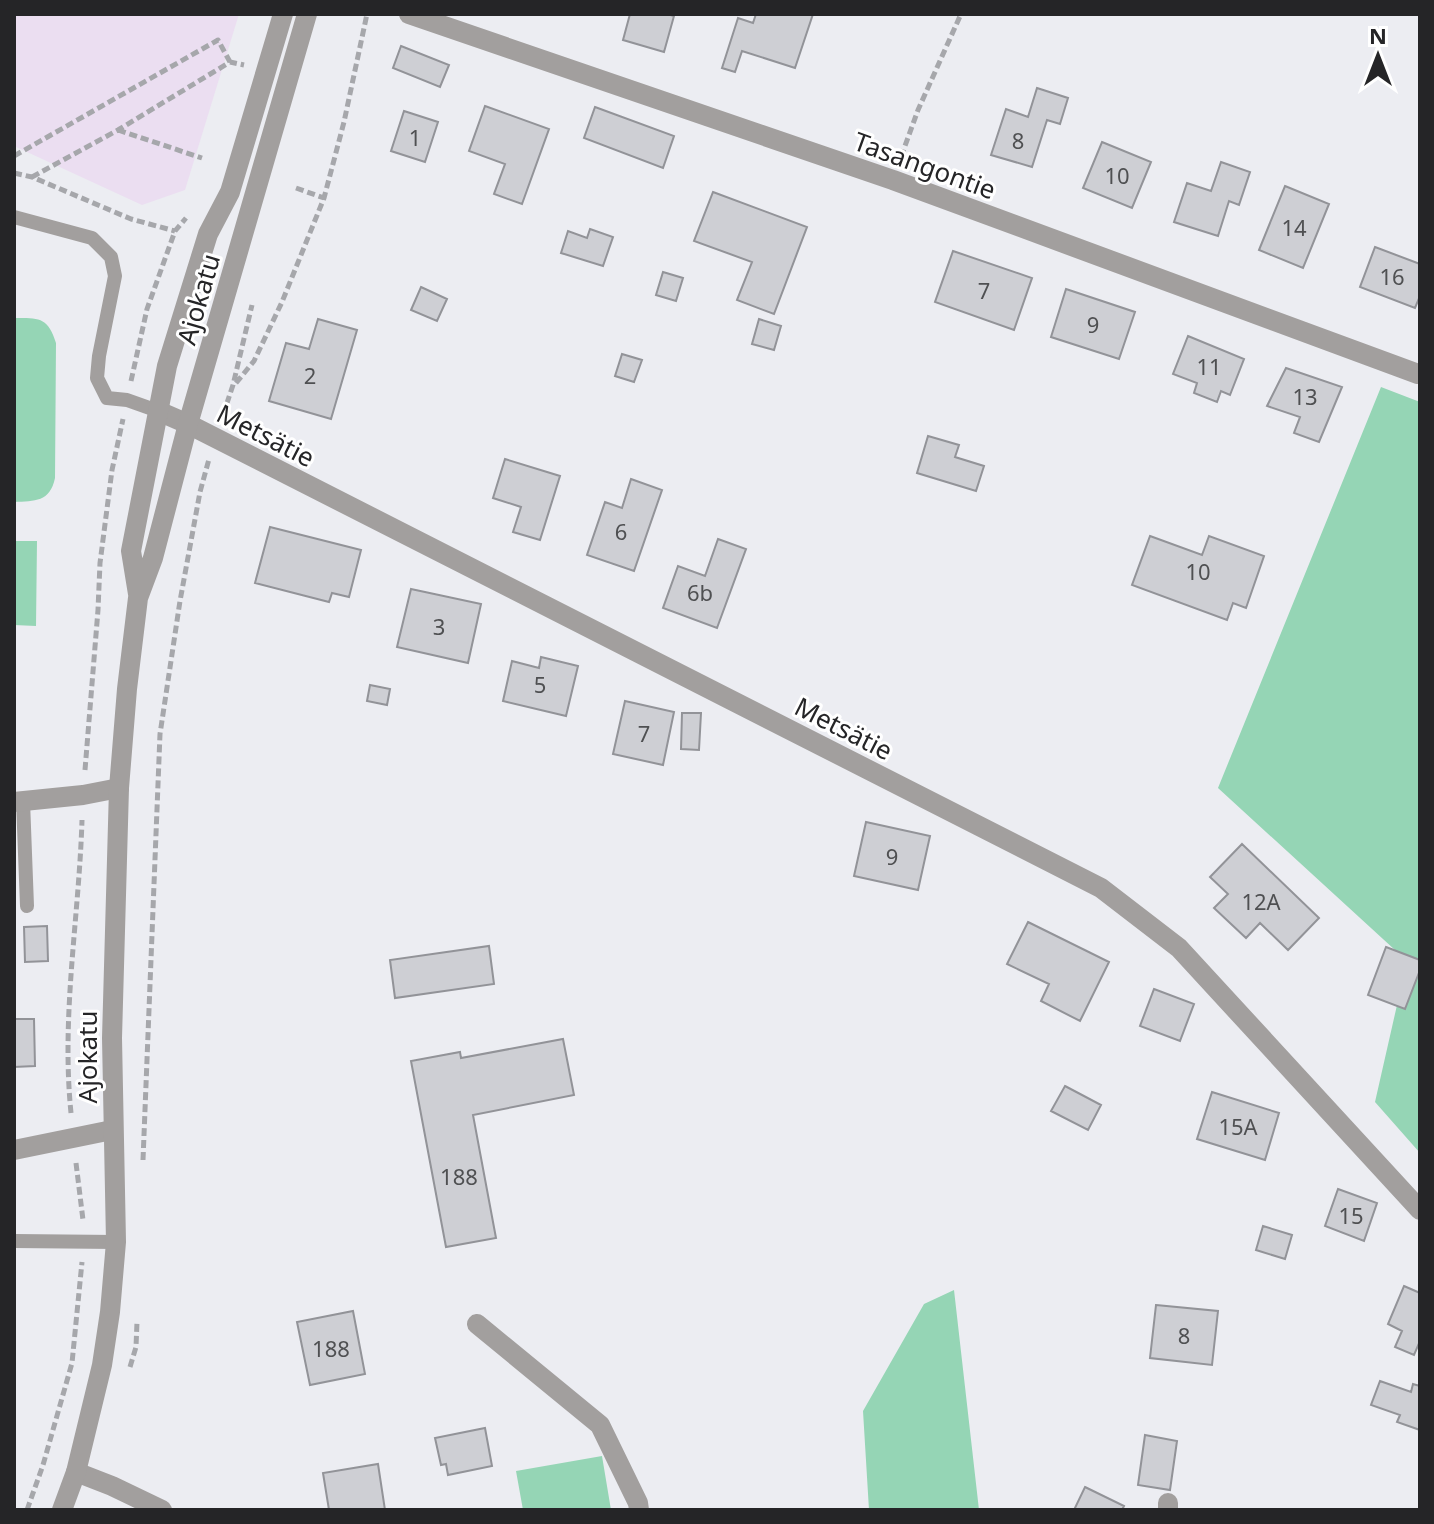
<svg xmlns="http://www.w3.org/2000/svg" width="1434" height="1524" viewBox="0 0 1434 1524" font-family="'Noto Sans',sans-serif">
<rect width="100%" height="100%" fill="#ecedf2"/>
<path fill="#ebdef1" d="M14,14h225l-54,176 -43,15 -128,-59z"/>
<path fill="#95d5b5" d="M14,318c25,0 34,-1 42,25l-1,135c-5,24 -20,23 -41,24z
M1381,387l39,15v751l-45,-51 32,-141 -189,-173z
M14,541h23l-1,85 -22,-1z
M954,1290l25,220h-110l-6,-99 61,-107z
M602,1456l9,54h-88l-7,-39z"/>
<path fill="#cecfd4" stroke="#929398" stroke-width="2" d="M630,14h37l7,2 -10,36 -41,-12z
M756,14h57l-18,54 -53,-17 -7,21 -13,-4 16,-50 15,5z
M401,46l48,19 -9,22 -47,-19z
M1037,88l31,10 -8,26 -13,-4 -15,47 -41,-12 15,-46 22,8z
M485,106l64,23 -27,75 -28,-10 11,-30 -36,-13z
M595,107l79,29 -11,32 -79,-30z
M404,111l34,11 -13,40 -34,-11z
M1102,142l49,20 -19,46 -49,-20z
M1221,162l29,10 -11,33 -10,-4 -11,35 -44,-14 13,-39 24,8z
M1285,186l44,18 -26,64 -44,-18z
M713,192l94,35 -33,87 -37,-14 15,-38 -58,-21z
M590,229l23,8 -10,29 -42,-13 7,-22 19,7z
M1375,247l45,17v32l-5,12 -55,-21z
M953,251l79,27 -18,52 -79,-28z
M663,272l20,6 -7,23 -20,-6z
M421,287l26,12 -10,22 -26,-11z
M1066,289l69,23 -16,47 -68,-22z
M318,319l39,11 -26,89 -62,-18 17,-58 23,6z
M759,319l22,7 -7,24 -22,-6z
M1188,336l56,23 -14,36 -9,-4 -4,11 -23,-9 3,-10 -24,-9z
M622,354l20,6 -8,22 -19,-6z
M1286,368l56,19 -23,55 -25,-9 6,-16 -33,-11z
M928,436l31,9 -4,12 29,9 -8,25 -59,-18z
M505,459l55,17 -20,64 -27,-8 8,-25 -28,-9z
M631,479l31,11 -28,81 -47,-16 18,-53 17,6z
M270,527l91,23 -12,47 -17,-4 -3,9 -74,-19z
M1150,536l52,19 7,-19 55,20 -18,52 -13,-5 -6,17 -95,-35z
M718,539l28,10 -29,79 -54,-20 15,-42 27,10z
M411,589l70,15 -13,59 -71,-16z
M541,657l37,9 -12,50 -63,-15 9,-40 27,7z
M370,685l20,4 -3,16 -20,-4z
M625,701l49,11 -11,53 -50,-11z
M682,713h19l-2,37 -18,-1z
M866,822l64,14 -12,54 -64,-14z
M1242,844l77,74 -31,32 -28,-27 -14,15 -32,-30 14,-14 -18,-17z
M1028,922l81,40 -29,59 -39,-20 8,-17 -42,-20z
M47,926l1,35 -23,1 -1,-35z
M489,946l5,38 -99,14 -5,-38z
M1386,947l34,13v10l-15,39 -37,-14z
M1154,989l40,15 -14,37 -40,-15z
M14,1019h20l1,47 -21,1z
M563,1039l11,56 -101,20 23,123 -50,9 -35,-186 49,-9 1,6z
M1065,1086l36,19 -13,25 -37,-19z
M1212,1092l67,21 -14,47 -68,-21z
M1338,1189l39,14 -13,38 -39,-15z
M1263,1226l29,9 -7,24 -29,-9z
M1404,1286l16,7v48l-6,14 -19,-8 7,-16 -14,-7z
M1156,1305l62,6 -6,54 -62,-7z
M353,1311l12,63 -55,11 -13,-63z
M1380,1381l31,11 2,-8 7,2v44l-23,-8 3,-7 -29,-10z
M485,1428l7,38 -44,9 -2,-11 -5,1 -6,-27z
M1145,1435l32,6 -7,49 -32,-5z
M378,1464l7,46h-56l-6,-37z
M1085,1487l39,19 -2,4h-48z"/>
<g fill="none" stroke-linecap="round" stroke-linejoin="round">
<path stroke="#a6a7ab" stroke-width="5" stroke-dasharray="8 4" stroke-linecap="butt" d="M118,130l84,28
M14,156l204,-116 12,22
M901,157l17,-47 43,-96
M14,173l18,4 99,42 44,12
M32,177l86,-47 112,-68 14,3
M296,188l28,10
M131,381l16,-72 28,-78 11,-13
M236,383l18,-22 28,-59 42,-104 20,-76 23,-108
M223,415l10,-30 19,-80
M85,770l13,-160 2,-47 12,-93 11,-51
M71,1113c-10,-98 8,-195 11,-293
M143,1160l17,-426 20,-133 20,-109 9,-33
M76,1163l7,57
M130,1367l6,-20 1,-25
M27,1510l16,-45 29,-102 10,-101"/>
<path stroke="#a29f9e" stroke-width="14" d="M14,217l78,21 19,19 4,19 -16,80 -2,22 10,20 20,2 31,11
M23,801l4,105
M14,1241l102,1"/>
<path stroke="#a29f9e" stroke-width="20" d="M409,14l484,166 525,194
M158,411l30,13 913,464 78,60 241,262
M14,802l69,-7 36,-7
M14,1150l98,-20
M477,1324l123,101 38,78 1,7
M76,1472l36,14 50,24
M1168,1510v-7"/>
<path stroke="#a29f9e" stroke-width="20" d="M138,594l-7,-43 36,-185 41,-132 22,-42 53,-178
M62,1510l14,-38 26,-107 8,-53 6,-70 -4,-204 7,-250 8,-99 11,-91 15,-40 35,-134 119,-410"/>
</g>
<g text-anchor="middle" dominant-baseline="central" stroke-width="6" stroke-linejoin="round" paint-order="stroke">
<g font-size="22" fill="#4f5052">
<text x="415" y="137">1</text>
<text x="1018" y="140">8</text>
<text x="1117" y="175">10</text>
<text x="1294" y="227">14</text>
<text x="1392" y="276">16</text>
<text x="984" y="290">7</text>
<text x="1093" y="324">9</text>
<text x="1209" y="366">11</text>
<text x="310" y="375">2</text>
<text x="1305" y="396">13</text>
<text x="621" y="531">6</text>
<text x="1198" y="571">10</text>
<text x="700" y="592">6b</text>
<text x="439" y="626">3</text>
<text x="540" y="684">5</text>
<text x="644" y="733">7</text>
<text x="892" y="856">9</text>
<text x="1261" y="901">12A</text>
<text x="1238" y="1126">15A</text>
<text x="459" y="1176">188</text>
<text x="1351" y="1215">15</text>
<text x="1184" y="1335">8</text>
<text x="331" y="1348">188</text>
</g>
<g font-size="26" fill="#252527" stroke="#fff">
<text transform="translate(925 165) rotate(20)">Tasangontie</text>
<text transform="translate(198 299) rotate(-74)">Ajokatu</text>
<text transform="translate(266 435) rotate(27)">Metsätie</text>
<text transform="translate(844 728) rotate(27)">Metsätie</text>
<text transform="translate(87 1057) rotate(-90)">Ajokatu</text>
</g>
</g>
<rect width="1434" height="1524" fill="none" stroke="#252527" stroke-width="32"/>
<g transform="translate(1378 56)" stroke="#ffffff" stroke-width="6" paint-order="stroke">
<path d="M0-6L14 30L0 20L-14 30Z" fill="#252527"/>
<text y="-12" font-size="22" font-weight="bold" text-anchor="middle" fill="#252527">N</text>
</g>
</svg>
